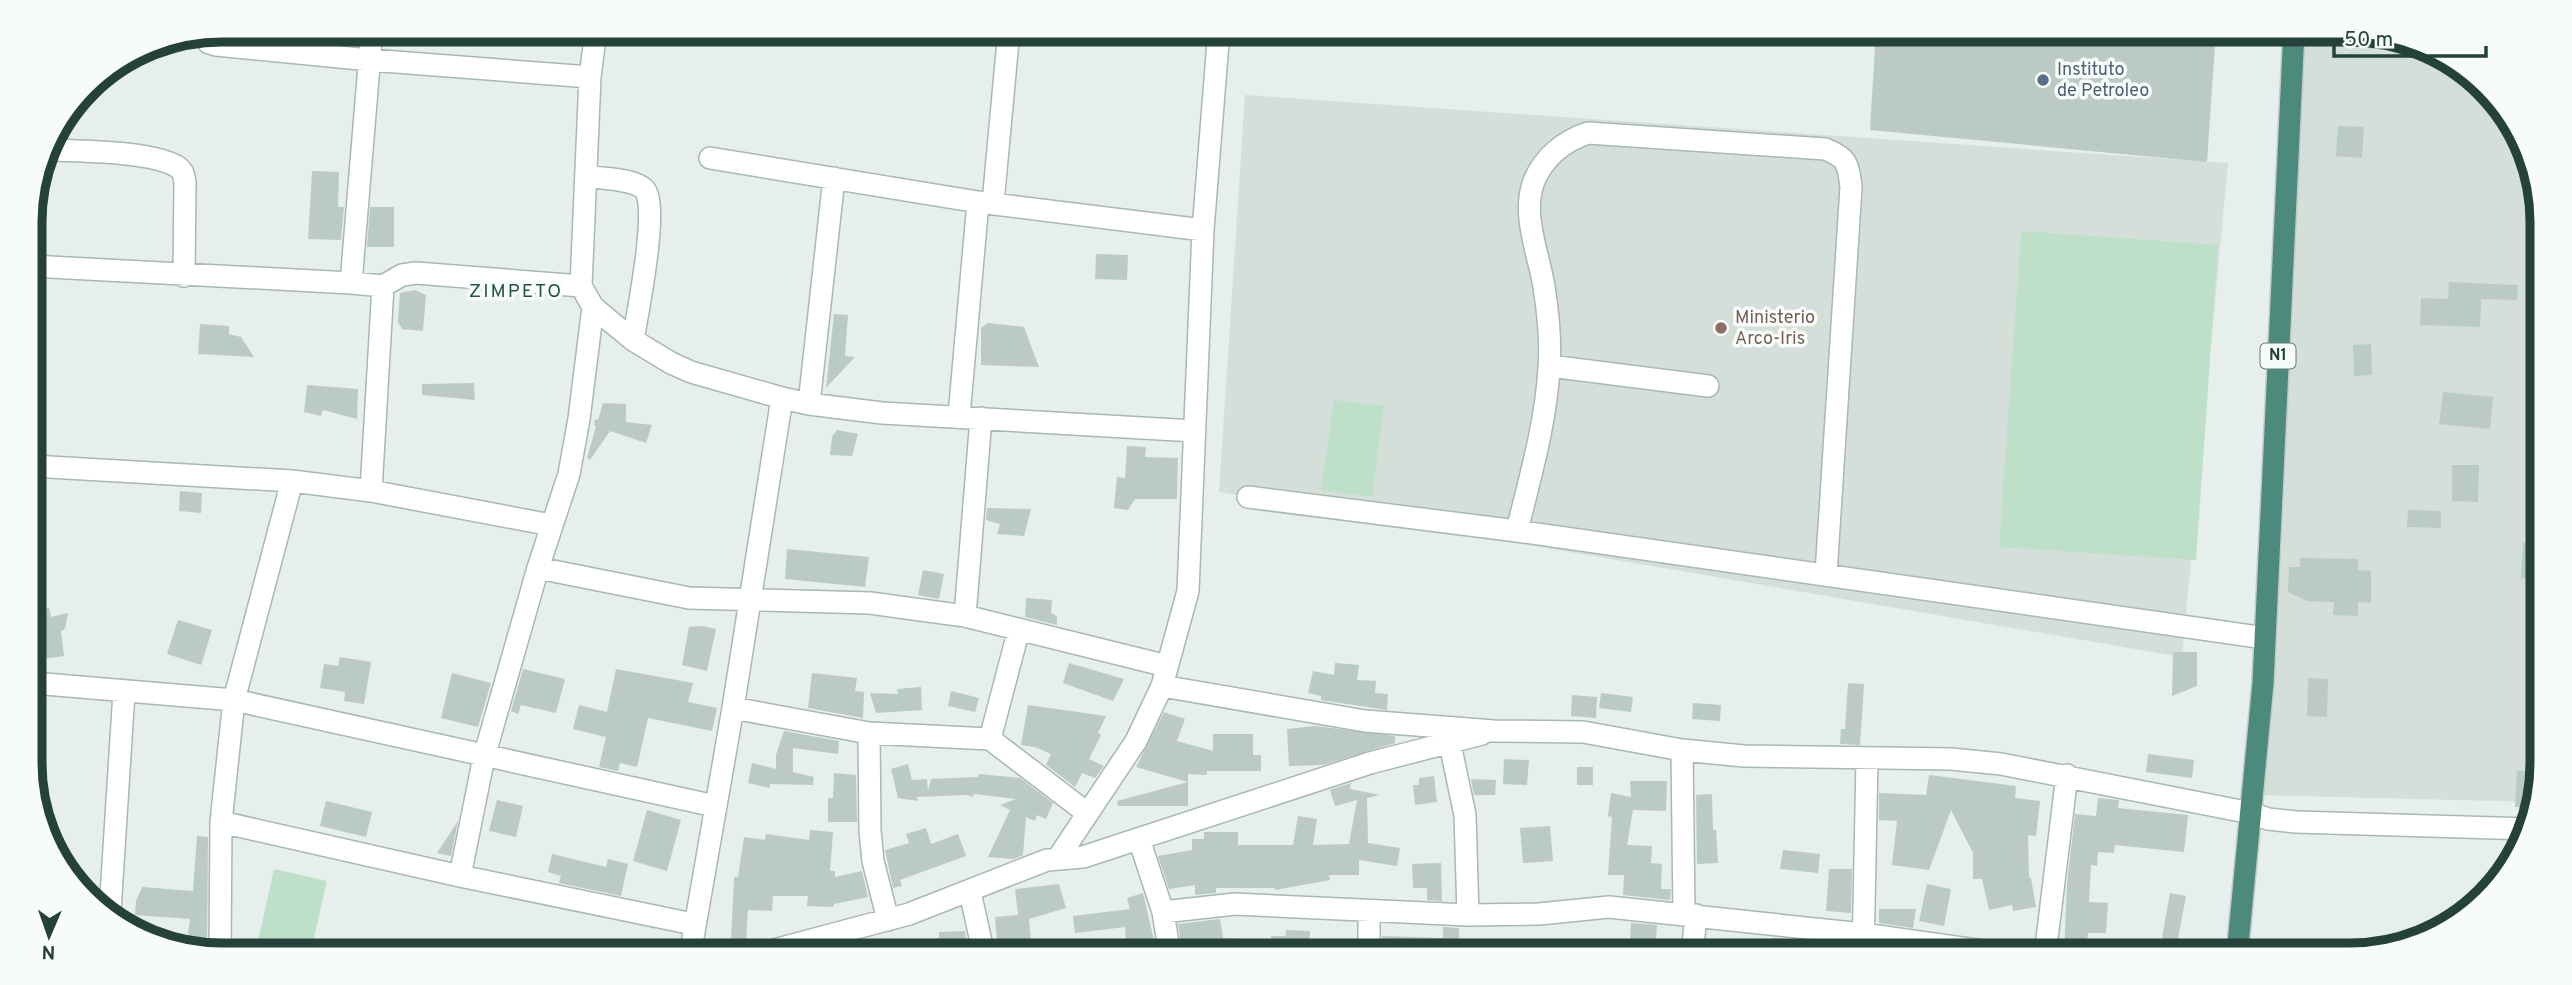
<svg xmlns="http://www.w3.org/2000/svg" width="2572" height="985" viewBox="0 0 2572 985" font-family="Overpass,sans-serif">
<rect width="100%" height="100%" fill="#e6efeb"/>
<path fill="#d4dfda" d="M2302,30h48l62,10 90,65 39,92v197l-5,43 5,1 1,325 -6,39 -277,-7 22,-228z
M1245,95l983,68 -46,494 -963,-165z"/>
<path fill="#bfe0c8" d="M2021,231l197,14 -22,315 -197,-13z
M1334,400l50,6 -12,91 -51,-7z
M274,869l53,12 -17,74h-55z"/>
<path fill="#bbcac4" d="M1876,30h340l-9,132 -337,-32z
M2338,126l26,1 -2,31 -26,-2z
M312,171l27,1 -1,35h6l-3,33 -33,-1z
M370,207h24v40h-27z
M1096,254l32,1 -1,25 -32,-1z
M2449,282l69,3 -1,15 -36,-1 -1,28 -60,-2 1,-27 27,1z
M415,290l11,5 -3,36 -21,-2 -4,-7 2,-29z
M834,314l14,1 -3,41 10,1 -29,31z
M988,323l36,4 15,40 -58,-2v-37z
M200,324l29,2v8l12,3 13,20 -56,-3z
M2371,344l1,31 -18,1 -1,-31z
M474,383l1,17 -53,-5v-11z
M307,385l51,4 -1,30 -34,-9 -2,6 -17,-4z
M2443,392l50,5 -3,32 -51,-5z
M603,403l23,1v18l26,3 -6,18 -36,-12 -20,29 -3,-2 9,-32 -2,-1 1,-6 3,1z
M837,430l21,4 -6,22 -22,-1 2,-18z
M1127,446l19,1 -1,10 33,1 -1,41h-42l-7,11 -14,-2 3,-31 8,1z
M2452,465h27l-1,37 -26,-1z
M180,491l22,2 -1,20 -22,-2z
M987,508l44,1 -7,27 -27,-2 3,-10 -14,-4z
M2408,510l33,1v17l-34,-1z
M2523,543l19,1v36l-21,-2z
M787,549l82,8 -4,30 -80,-8z
M2300,558l58,1v11l13,1v32l-13,-1v14l-25,-1 1,-13 -27,-1 -19,-9 1,-25h11z
M923,570l21,4 -5,25 -21,-4z
M1026,598l26,2 -1,13 6,3v9l-32,-8z
M49,608l2,9 17,-4 -3,16 -4,2 3,25 -22,3 -1,-12 -8,1 -1,-37z
M178,620l34,10 -11,35 -34,-11z
M703,626l13,3 -9,42 -25,-6 7,-38z
M2173,652h24v34l-25,10z
M340,657l31,5 -7,42 -20,-3 1,-9 -25,-4 4,-24 14,2z
M1069,663l55,16 -11,22 -50,-18z
M1335,663l24,2 -2,15 19,1 -1,12 13,1 -1,16 -66,-10v-4l-13,-3 5,-22 21,4z
M523,669l42,10 -9,34 -35,-8 -3,9 -7,-3z
M616,669l77,14 -5,19 29,6 -5,23 -64,-13 -11,49 -17,-4 -2,8 -19,-4 7,-30 -33,-8 6,-24 28,7z
M452,673l39,10 -13,44 -37,-9z
M812,673l45,5 -2,13 9,1 -1,26 -55,-10z
M2308,678l20,1 -1,38 -20,-1z
M1848,683l16,1 -4,61 -20,-1 1,-15h4z
M921,687l1,23 -46,3 -6,-20 28,1 -1,-5z
M951,691l28,7 -4,14 -27,-6z
M1601,693l32,4 -2,15 -32,-4z
M1572,695l25,2 -1,21 -25,-2z
M1693,703l28,2 -1,16 -28,-2z
M1028,705l78,11 -8,17 3,2 -12,24 15,7 -9,12 -13,-5 -7,14 -29,-22 5,-11 -16,-7 -14,-2z
M1164,712l21,7 -8,22 36,10v-17h40v21h8v16h-54v4l-19,-1v32h-70l-1,-5 71,-19 -52,-15z
M1316,726l79,10v7l-72,22 -34,1 -2,-37z
M784,731l55,10 -1,13 -45,-6v24l21,5 -1,8 -43,-1v4l-22,-5 4,-20 24,6v-14z
M2148,754l46,6 -2,18 -46,-6z
M1504,759l25,1 -2,25 -24,-1z
M908,764l4,16 15,-1 1,12 3,-12 47,-2 1,-3 41,4 33,25 -7,16 -9,-4 -2,6 -9,-4 -3,38 -9,4 -26,-2 22,-47 -10,-5 16,-6 -42,-5 -1,3 -6,-2 -50,2 1,4 -20,-3 -7,-29z
M1577,767h16v18h-16z
M2517,771l24,1 -6,36 -20,-1z
M834,773l22,2 1,47h-29v-24h5z
M1929,775l87,11 -1,12 25,3 -4,35 -8,-1 1,43h2l5,29 -23,4 -1,-6 -23,5 -7,-31h-9v-26l-22,-43 -22,60 -37,-5 5,-44 -18,-1v-27l47,2z
M1434,776l3,26 -22,3 -2,-20h6v-7z
M1471,779l25,1 -1,15h-21z
M1630,781h37l-1,30 -33,-1 -6,35 25,1 -1,17 11,1 -1,25h10l-1,11 -47,-5 1,-20h-16l4,-58 -4,-1 3,-23 20,4z
M1351,783l-1,6 30,6 -13,3 1,45 32,5 -3,18 -38,-6v15h-30l1,5 -55,10v-2h-59v5l-21,2v-10l-26,4 -11,-33 34,-6v-11h12v-7h34v13h55l5,-29 19,3 -4,26 36,-1 8,-44 -22,6 -5,-16z
M1712,794l1,36h3l2,33 -21,1 -1,-69z
M2098,798l21,2 -1,8 70,7 -4,37 -69,-7 -1,8 -16,-1 -1,14 -6,-1 -2,37 19,1 -2,30h-18l-2,22h-22l3,-71 8,-70 21,2z
M497,800l26,6 -7,31 -27,-6z
M326,801l46,11 -6,25 -46,-11z
M647,810l34,10 -14,51 -34,-10z
M458,821l-7,35 -14,-3z
M1550,826l3,35 -30,2 -3,-35z
M926,828l5,16 27,-10 8,22 -66,24 2,6 -9,2 -8,-38 24,-7 -3,-9z
M810,830l23,2 -3,39h5v6l27,-6 6,26 -34,7 -1,3 -26,-1 1,-10h-35l-1,15 -24,-1 -2,31 -15,-1 3,-63h4l6,-40 21,3 1,-6 43,6z
M197,836l11,1 -1,112 -21,-1 4,-29 -55,-4 1,-14 6,-14 51,4z
M1783,850l37,4 -2,19 -38,-4z
M552,854l54,13 2,-8 20,5 -7,32 -62,-13 2,-7 -13,-4z
M1441,863l1,38 -15,-1v-12h-14l-1,-24z
M1829,869h23l-1,44 -25,-2z
M1059,884l7,24 -37,11 2,20 -34,2 -2,-24 23,-2 -3,-26z
M1927,884l24,5 -7,37 -25,-5z
M1143,893l13,56 -29,2 -2,-24 -50,6 -2,-17 57,-7 -3,-11z
M2170,893l16,3 -11,59h-16z
M1879,909h37l-3,19 -34,-5z
M1220,919l3,19 48,2v-4h15v-6l24,1 -1,24h-126l-5,-31z
M1631,923l26,2 -2,30h-26z
M1443,927l16,1 1,27h-44v-3l-34,-1v-15l61,2z
M965,931l3,24h-77l-1,-8 49,-9v-6z
M1773,938l20,2 -2,15h-20z"/>
<g fill="none" stroke-linecap="round" stroke-linejoin="round">
<defs>
<path id="minor" d="M206,33l3,10 7,2 154,15 220,17
M46,150c30,1 110,1 133,18 5,4 5,9 6,15l-1,93
M710,158l268,44 225,28
M586,176c16,3 46,2 58,13 16,14 -7,127 -11,151
M993,203l16,-173
M31,266l320,17
M383,286l19,-11 14,-2 165,13 12,21 40,33 38,23 20,9 91,26 27,6 73,9 312,18
M581,286l9,-209 6,-47
M1550,366l158,20
M809,404l25,-226
M959,416l19,-214
M32,466l260,15 79,10 180,34
M371,491l12,-205 -32,-3 21,-253
M1248,497l269,34 748,107
M1517,531c13,-54 29,-108 32,-163 2,-26 -1,-56 -5,-81 -5,-33 -23,-72 -10,-106 10,-24 30,-40 54,-48l237,16c23,9 23,15 26,38l-25,387
M538,568l151,30 181,5 95,13 202,50
M965,616l16,-198
M1019,629l-29,110 97,74
M33,683l201,17 481,106
M1162,686l203,35 129,10 89,1 99,18 62,6 207,3 50,5 250,49 17,6 28,3 233,7
M733,708l136,25 121,6
M869,733l1,98 3,30 15,59
M1450,744l15,71 3,100
M1682,750l2,164
M221,822l239,54 233,48
M1139,839l24,73 7,43
M1058,858l78,-117 26,-55 26,-95 15,-361 16,-200
M460,876l24,-119 54,-189 31,-94 10,-55 14,-112
M970,892l14,63
M110,911l14,-219
M1369,911v44
M1163,912l72,-8 233,11 71,-1 70,-7 254,27 148,21
M220,955l1,-133 13,-122 58,-219
M690,955l43,-247 49,-310
M755,955l154,-41 138,-54 36,-3 287,-94 112,-29
M1692,955l4,-40
M1863,955l4,-196
M2045,955l22,-180"/>
<path id="trunk" d="M2237,955l26,-272 31,-653"/>
</defs>
<use href="#minor" stroke="#a8b8b2" stroke-width="24"/>
<use href="#trunk" stroke="#c2cac8" stroke-width="24"/>
<use href="#minor" stroke="#fff" stroke-width="21"/>
<use href="#trunk" stroke="#4c8a7c" stroke-width="21"/>
</g>
<circle fill="#5c6f8a" stroke="#f7fbf9" stroke-width="2.5" cx="2043" cy="80" r="7"/>
<circle fill="#8d6e63" stroke="#f7fbf9" stroke-width="2.5" cx="1721" cy="328" r="7"/>
<g text-anchor="middle" dominant-baseline="central" stroke-width="7" stroke-linejoin="round" paint-order="stroke">
<rect fill="#f7fbf9" stroke="#637a73" stroke-width="2" x="2260.5" y="343.5" width="35" height="25" rx="5"/>
<g font-size="16" font-weight="bold" fill="#24423a">
<text x="2278" y="356">N1</text>
</g>
<g font-size="18" fill="#4e5e75" stroke="#f7fbf9" text-anchor="start">
<text x="2057" y="70">Instituto<tspan x="2057" dy="21">de Petroleo</tspan></text>
</g>
<g font-size="18" fill="#785e54" stroke="#f7fbf9" text-anchor="start">
<text x="1735" y="318">Ministerio<tspan x="1735" dy="21">Arco-Iris</tspan></text>
</g>
<g font-size="19" letter-spacing="2" fill="#1f5548" stroke="#f7fbf9">
<text x="516" y="292">ZIMPETO</text>
</g>
</g>
<path d="M0 0H2572V985H0ZM222 42H2350A180 180 0 0 1 2530 222V763A180 180 0 0 1 2350 943H222A180 180 0 0 1 42 763V222A180 180 0 0 1 222 42Z" fill="#f7fbf9" fill-rule="evenodd"/>
<path fill="none" stroke="#24423a" stroke-width="9" d="M222 42H2350A180 180 0 0 1 2530 222V763A180 180 0 0 1 2350 943H222A180 180 0 0 1 42 763V222A180 180 0 0 1 222 42Z"/>
<g transform="translate(49 936) rotate(182)" stroke="#f7fbf9" stroke-width="5" paint-order="stroke">
<path d="M0-5L12 26L0 18L-12 26Z" fill="#24423a"/>
<text y="-10" font-size="19" font-weight="bold" text-anchor="middle" fill="#24423a">N</text>
</g>
<path d="M2334 46v10h152v-10" fill="none" stroke="#24423a" stroke-width="3.5"/>
<text x="2344" y="46" font-size="21" fill="#24423a" stroke="#f7fbf9" stroke-width="5" paint-order="stroke">50 m</text>
</svg>
